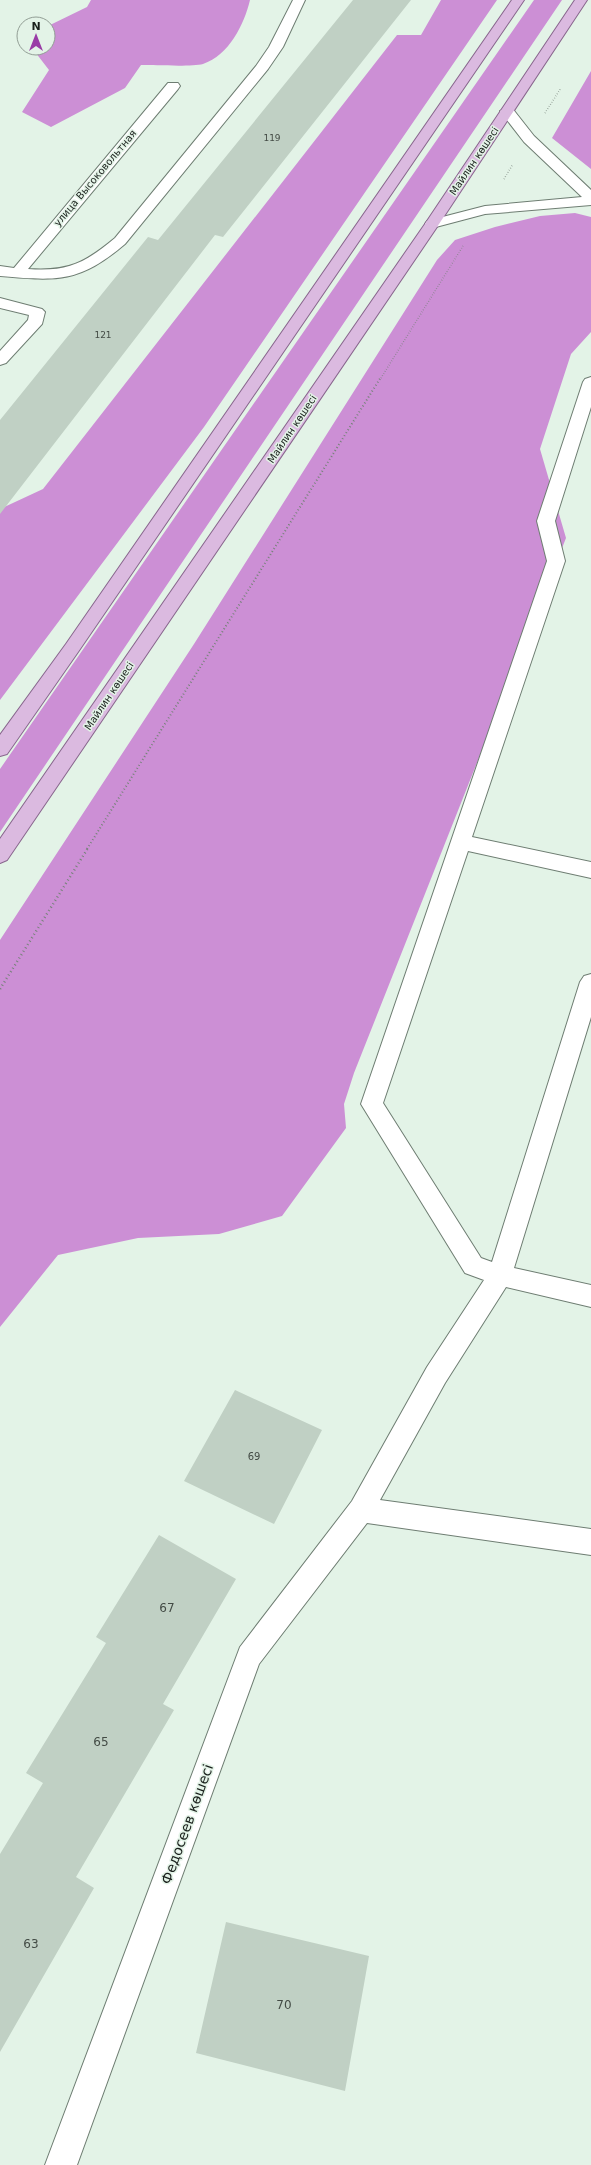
<svg xmlns="http://www.w3.org/2000/svg" width="591" height="2165" viewBox="0 0 591 2165" font-family="'DejaVu Sans',sans-serif">
<rect width="100%" height="100%" fill="#e3f3e7"/>
<path fill="#cc8fd5" d="M91,0h159c-6,25 -21,55 -47,64 -11,3 -48,1 -62,1l-16,23 -74,39 -29,-15 27,-42 -17,-22h16v-22l39,-19z
M441,0h56l-293,427 -204,273v-191l43,-20 354,-454h24z
M534,0h28l-562,832v-63z
M591,71v98l-39,-31z
M575,213l16,4v115l-20,22 -31,95 26,89 -212,535 -10,31 2,24 -64,88 -63,18 -81,4 -80,17 -58,72v-387l194,-296 243,-384 18,-20 40,-13 45,-11z"/>
<path fill="#c0d0c4" d="M353,0h58l-188,237 -8,-2 -215,279v-94l148,-183 10,3z
M235,1390l87,40 -48,94 -90,-43z
M159,1535l77,44 -73,125 11,6 -98,167 18,11 -94,164v-198l43,-71 -17,-10 80,-130 -10,-6z
M226,1922l143,34 -24,135 -149,-38z"/>
<g fill="none" stroke-linecap="round" stroke-linejoin="round">
<defs>
<path id="minor" d="M293,0h12l-22,47 -15,22 -143,175c-46,39 -67,37 -125,32v-10l14,2 154,-185h10l2,3 -2,3 -150,180c40,3 57,-6 87,-31l141,-172 13,-19z
M507,107l5,1 22,28 57,54v15l-106,9 -53,14 -5,-1 -2,-3 2,-3 58,-15 97,-9 -58,-55 -24,-31z
M0,298l42,11 3,3 -3,12 -36,39 -6,2v-14l28,-31 1,-5 -29,-7z
M591,377v30l-36,114 10,40 -93,276 119,25v16l-123,-27 -85,252 98,155 11,4 88,-280 4,-6 7,-2v43l-77,251 77,17v22l-85,-20 -61,96 -65,117 211,29v26l-224,-32 -108,141 -182,501h-32l195,-518 112,-146 75,-134 57,-87 -19,-7 -104,-169 186,-543 -10,-40 46,-139 2,-3z"/>
<path id="major" d="M512,0h12l-446,652 -71,102 -7,2v-21l66,-91z
M575,0h12l-148,224 -432,636 -7,3v-24l425,-615z"/>
</defs>
<use href="#minor" stroke="#6e7d72" stroke-width="2"/>
<use href="#major" stroke="#88668d" stroke-width="2"/>
<path stroke="#77827a" stroke-width="1.5" stroke-dasharray="0.5 2" stroke-linecap="butt" d="M545,113l16,-25
M504,179l9,-15
M381,378l82,-132"/>
<path stroke="#77827a" stroke-width="2" stroke-dasharray="1 2.5" stroke-linecap="butt" d="M87,849l294,-472"/>
<path stroke="#77827a" stroke-width="2.5" stroke-dasharray="1 3" stroke-linecap="butt" d="M0,989l88,-141"/>
<use href="#minor" fill="#fff" fill-rule="evenodd"/>
<use href="#major" fill="#dbbae0" fill-rule="evenodd"/>
</g>
<g text-anchor="middle" dominant-baseline="central" stroke-width="3" stroke-linejoin="round" paint-order="stroke">
<g font-size="9" fill="#434b45">
<text x="272" y="138">119</text>
<text x="103" y="335">121</text>
</g>
<g font-size="10" fill="#191f1b" stroke="#e3f3e7">
<text transform="translate(474 161) rotate(-56)">Майлин көшесі</text>
<text transform="translate(95 178) rotate(-50)">улица Высоковольтная</text>
<text transform="translate(292 429) rotate(-56)">Майлин көшесі</text>
<text transform="translate(109 696) rotate(-56)">Майлин көшесі</text>
</g>
<g font-size="10" fill="#434b45">
<text x="254" y="1456">69</text>
</g>
<g font-size="12" fill="#434b45">
<text x="167" y="1608">67</text>
<text x="101" y="1742">65</text>
<text x="31" y="1944">63</text>
<text x="284" y="2005">70</text>
</g>
<g font-size="14" fill="#191f1b" stroke="#e3f3e7">
<text transform="translate(187 1824) rotate(-70)">Федосеев көшесі</text>
</g>
</g>
<g transform="translate(36 36)"><circle r="19" fill="#e3f3e7" stroke="#929e95"/>
<path d="M0-3L7 15L0 10L-7 15Z" fill="#993ca6"/>
<text y="-6" font-size="11" font-weight="bold" text-anchor="middle" fill="#191f1b">N</text>
</g>
</svg>
